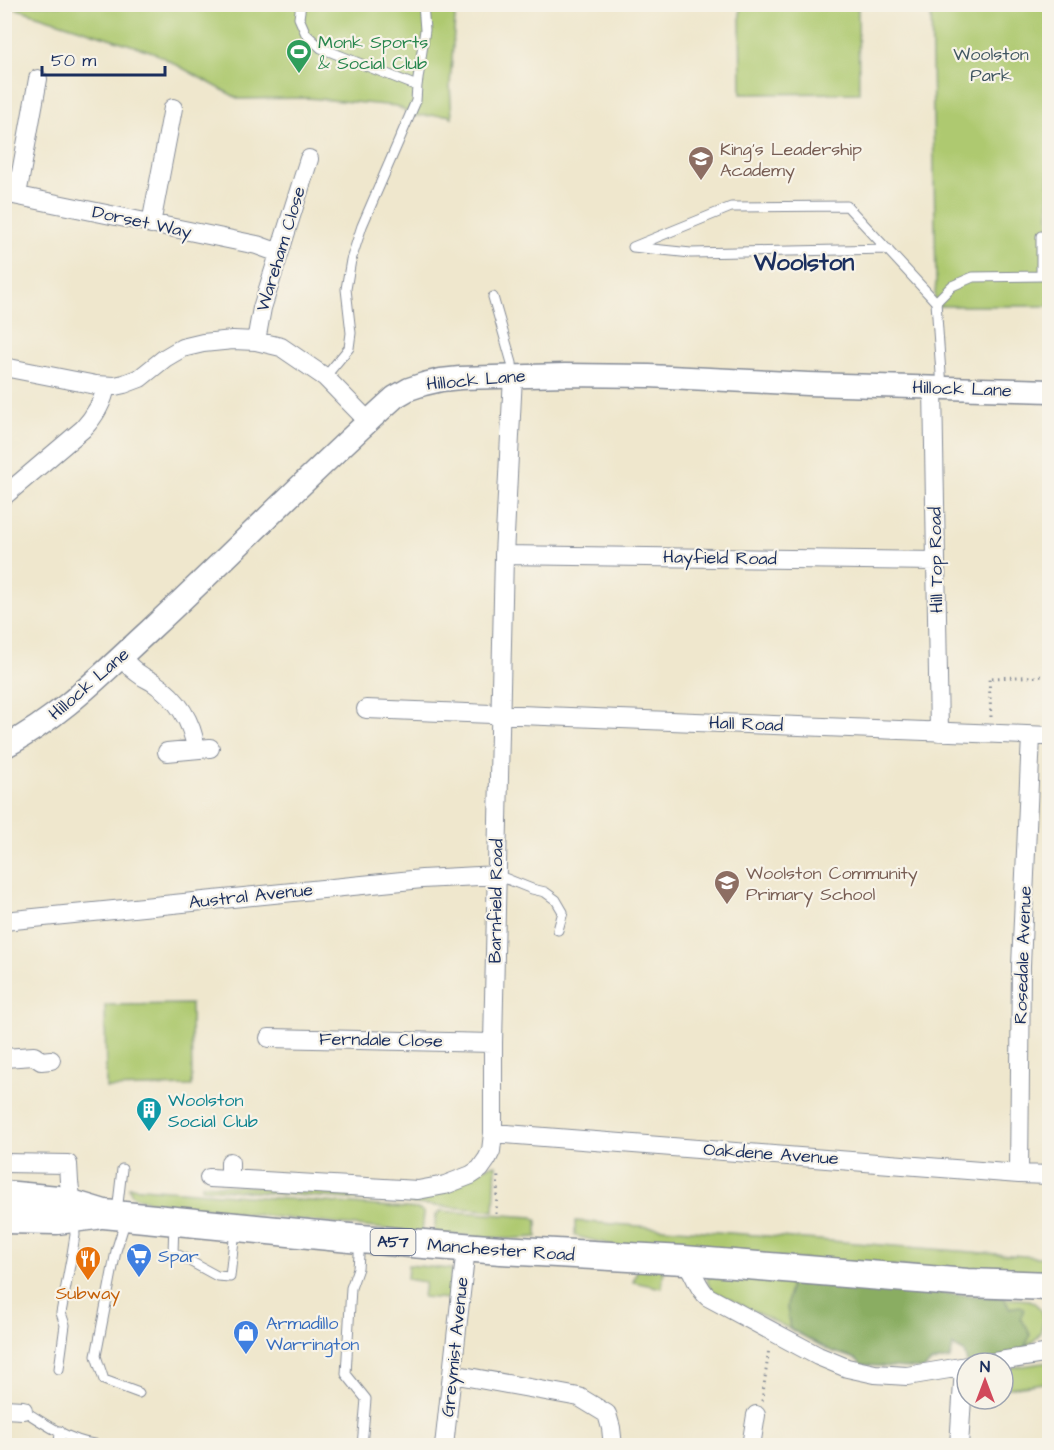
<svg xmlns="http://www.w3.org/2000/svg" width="1054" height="1450" viewBox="0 0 1054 1450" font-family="'Architects Daughter',sans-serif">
<rect width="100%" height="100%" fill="#f7f3e8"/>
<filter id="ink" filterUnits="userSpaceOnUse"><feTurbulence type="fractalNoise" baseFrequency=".0167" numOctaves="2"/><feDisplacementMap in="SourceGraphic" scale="12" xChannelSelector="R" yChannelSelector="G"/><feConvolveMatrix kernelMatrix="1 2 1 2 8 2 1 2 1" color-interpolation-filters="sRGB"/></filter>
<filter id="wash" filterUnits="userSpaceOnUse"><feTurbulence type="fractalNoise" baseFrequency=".008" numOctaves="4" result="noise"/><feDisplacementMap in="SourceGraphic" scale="24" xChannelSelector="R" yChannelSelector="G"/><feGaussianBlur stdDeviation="1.35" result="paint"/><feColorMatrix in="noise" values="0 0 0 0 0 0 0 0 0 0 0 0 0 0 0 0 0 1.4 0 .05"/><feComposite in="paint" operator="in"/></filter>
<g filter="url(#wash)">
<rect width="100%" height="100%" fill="#efe7cd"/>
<path fill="#aec96f" stroke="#647c66" stroke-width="1.5" d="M5,5h451l-6,81 2,31 -5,-2 -34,1 -16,-10 -89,-8 -69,1 -86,-47z
M931,5h118v301h-115l2,-24z
M858,7l1,86 -118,1 -1,-86z
M191,1004l1,82 -86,2 -1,-83z
M492,1165h4l-2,46 -89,-8 1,-9z
M202,1184l201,10 -1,9 -200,-15z
M129,1187l289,22 6,4 -2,20 -114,-12 -161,-20c-8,-2 -17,-4 -18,-14z
M441,1211l92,6 4,4v16l-29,2 -74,-5 2,-19z
M575,1221l474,37v16l-79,-3 -346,-23 -49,-12z
M408,1265l43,4 -2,30 -26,-2 2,-15 -18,-3z
M638,1267l26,2 -2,19 -29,-6z
M714,1274l77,7 -4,26 3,22 -79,-39 -4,-9 2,-5z
M1004,1298l26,2c21,12 14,38 -5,47l5,-12c-5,-14 -19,-23 -26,-37z
M1049,1362v20l-46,7v-20z"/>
<path fill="#8aad62" stroke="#526e60" stroke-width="1.5" d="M791,1281l213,17 5,10 11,-2 4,3 -4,10 7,8 3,9 -9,18 -28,9h-26l-3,-11 -11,-6 -3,13 -19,3 -7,7 -62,-4 -6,-6 -25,-8 -41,-22 -3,-22z"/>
</g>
<g filter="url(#ink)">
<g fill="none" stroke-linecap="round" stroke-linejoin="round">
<defs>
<path id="service" d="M301,4l-2,14 7,16 15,14 96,38 -1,15 -54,125 -11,34 -5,29 5,44 -2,15 -24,29
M417,86l8,-56 -2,-26
M888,249l-197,4 -58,-6 98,-40 116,-1 89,96 6,86
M493,297l19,66 1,13
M936,302l16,-16 21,-9 68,-1v-40
M497,875l35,14 13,3 11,8 7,12 -5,18
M117,1212l5,-43
M126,1219l-10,32 -20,105 8,24 35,13
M174,1224l-1,28 44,24 13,1 5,-47
M360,1242l-2,26 -7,20 -5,86 20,25 -4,47
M59,1369l6,-44 -4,-12 11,-59 3,-19 -1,-15
M23,1410c20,13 47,31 71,34 10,2 19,1 29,2
M59,1446l1,-15"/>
<path id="minor" d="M4,193l253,52 22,8
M17,195l21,-116
M151,224l22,-116
M256,341l6,-33 47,-149
M4,367l92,18 19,1 9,-2 16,-6 25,-20 17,-10 21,-5 30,-3 23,1 25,6 44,30 43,44
M933,388l6,344
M4,496l79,-67c12,-13 20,-26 23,-43
M504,555l432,6
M121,657c6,7 13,14 21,19 4,3 8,4 12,7 24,16 38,39 42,66
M366,709l684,27
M167,752l43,-4
M4,921l418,-42 75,-4
M269,1038l224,5
M4,1058l30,-2 7,5 10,-1
M493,1133l526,41 31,1
M4,1163l64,1 1,18 4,30
M1019,1174l2,-208 10,-230
M209,1178l21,1v-17
M230,1179l188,11 27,-5 26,-10 9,-6 7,-10 4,-8 2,-18v-90l11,-488 9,-179
M684,1260c3,5 7,9 9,14 5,9 7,16 15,23l110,59 29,12 28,6 32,2 60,-10
M987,1363l63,-10
M452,1374l127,23 28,17 4,14 2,18
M4,1409l19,1
M444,1446l22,-198
M751,1446l5,-31
M959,1446l5,-79"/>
<path id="tertiary" d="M4,747c57,-30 99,-74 146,-117 83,-77 162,-158 245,-233l14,-8 15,-5 17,-4 19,-2 105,-3 84,1 159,8 242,7"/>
<path id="primary" d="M4,1195l54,5 46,14 256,25 141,11 183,10 283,23 83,3
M4,1219l53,1 39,-5"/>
</defs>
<use href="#service" stroke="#858b96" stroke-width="11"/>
<use href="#minor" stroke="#858b96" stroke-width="20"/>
<use href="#tertiary" stroke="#858b96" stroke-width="25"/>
<use href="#primary" stroke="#858b96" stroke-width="31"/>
<path stroke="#858b96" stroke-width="3" stroke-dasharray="1.5 4.5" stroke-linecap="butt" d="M991,717l-2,-39 61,-2
M496,1214l2,-40
M762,1401l7,-53"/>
<use href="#service" stroke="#fff" stroke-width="9"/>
<use href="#minor" stroke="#fff" stroke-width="18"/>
<use href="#tertiary" stroke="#fff" stroke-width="22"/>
<use href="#primary" stroke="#fff" stroke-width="28"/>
</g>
</g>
<defs>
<symbol id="stadium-pin" viewBox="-11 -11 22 30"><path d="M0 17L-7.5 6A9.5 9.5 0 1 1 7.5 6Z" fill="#2e9e5b" stroke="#f7f3e8"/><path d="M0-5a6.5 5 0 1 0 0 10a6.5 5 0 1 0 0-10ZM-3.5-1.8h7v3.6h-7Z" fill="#fff"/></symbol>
<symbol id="school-pin" viewBox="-11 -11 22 30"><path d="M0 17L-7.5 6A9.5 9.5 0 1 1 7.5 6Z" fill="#8d6e63" stroke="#f7f3e8"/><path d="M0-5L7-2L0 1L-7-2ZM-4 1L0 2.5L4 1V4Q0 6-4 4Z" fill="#fff"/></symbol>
<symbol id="building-pin" viewBox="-11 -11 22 30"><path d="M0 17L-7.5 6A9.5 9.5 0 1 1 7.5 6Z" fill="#0f9aa8" stroke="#f7f3e8"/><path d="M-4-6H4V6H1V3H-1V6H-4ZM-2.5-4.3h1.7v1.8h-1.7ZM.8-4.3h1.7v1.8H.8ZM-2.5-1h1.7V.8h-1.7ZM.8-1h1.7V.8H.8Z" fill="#fff"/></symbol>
<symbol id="supermarket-pin" viewBox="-11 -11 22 30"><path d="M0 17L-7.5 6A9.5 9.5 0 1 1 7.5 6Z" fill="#3f7fe0" stroke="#f7f3e8"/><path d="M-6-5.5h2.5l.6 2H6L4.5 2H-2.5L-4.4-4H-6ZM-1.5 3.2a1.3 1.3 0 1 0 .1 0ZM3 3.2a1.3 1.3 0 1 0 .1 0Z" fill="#fff"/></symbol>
<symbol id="restaurant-pin" viewBox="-11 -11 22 30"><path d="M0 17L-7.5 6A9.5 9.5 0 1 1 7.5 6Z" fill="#e8710a" stroke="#f7f3e8"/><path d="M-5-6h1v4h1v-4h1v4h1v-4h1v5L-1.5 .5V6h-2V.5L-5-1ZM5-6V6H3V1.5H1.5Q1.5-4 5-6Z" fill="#fff"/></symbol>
<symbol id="shop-pin" viewBox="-11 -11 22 30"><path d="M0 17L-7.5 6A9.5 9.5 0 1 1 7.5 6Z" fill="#3f7fe0" stroke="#f7f3e8"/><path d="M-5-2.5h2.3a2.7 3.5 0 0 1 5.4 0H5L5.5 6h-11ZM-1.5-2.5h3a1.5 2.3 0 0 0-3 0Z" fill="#fff"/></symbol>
</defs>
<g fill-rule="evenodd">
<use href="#stadium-pin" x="284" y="37" width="30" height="40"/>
<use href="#school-pin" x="686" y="144" width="30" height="40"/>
<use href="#school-pin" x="712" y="868" width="30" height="40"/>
<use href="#building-pin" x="134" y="1095" width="30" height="40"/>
<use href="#supermarket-pin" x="124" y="1241" width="30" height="40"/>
<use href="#restaurant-pin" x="73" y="1244" width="30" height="40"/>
<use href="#shop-pin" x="231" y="1318" width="30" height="40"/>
</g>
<g text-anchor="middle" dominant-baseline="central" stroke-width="4.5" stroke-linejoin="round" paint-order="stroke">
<rect fill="#f7f3e8" stroke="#5d6a87" stroke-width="1.5" x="370.5" y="1229" width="45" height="26" rx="4.5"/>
<g font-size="16" font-weight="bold" fill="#1b2f5e">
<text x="393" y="1242">A57</text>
</g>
<g font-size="18" fill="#27864d" stroke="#f7f3e8" text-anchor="start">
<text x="318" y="42">Monk Sports<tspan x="318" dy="21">&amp; Social Club</tspan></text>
</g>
<g font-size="18" fill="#405662" stroke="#f7f3e8">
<text x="991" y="54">Woolston<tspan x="991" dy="21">Park</tspan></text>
</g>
<g font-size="18" fill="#785e54" stroke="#f7f3e8" text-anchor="start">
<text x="720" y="149">King's Leadership<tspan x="720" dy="21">Academy</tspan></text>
<text x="746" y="873">Woolston Community<tspan x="746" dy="21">Primary School</tspan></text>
</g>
<g font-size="18" fill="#1b2f5e" stroke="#f7f3e8">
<text transform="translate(142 222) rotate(12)">Dorset Way</text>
<text transform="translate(281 249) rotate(-73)">Wareham Close</text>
<text transform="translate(476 380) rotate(-5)">Hillock Lane</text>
<text transform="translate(962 389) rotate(2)">Hillock Lane</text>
<text transform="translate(720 558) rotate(1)">Hayfield Road</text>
<text transform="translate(936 560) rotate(-91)">Hill Top Road</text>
<text transform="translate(89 684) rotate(-41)">Hillock Lane</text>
<text transform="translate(746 724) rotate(2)">Hall Road</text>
<text transform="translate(251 896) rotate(-6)">Austral Avenue</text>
<text transform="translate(496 901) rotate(-89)">Barnfield Road</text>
<text transform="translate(1023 955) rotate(-88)">Rosedale Avenue</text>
<text transform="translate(381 1040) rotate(1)">Ferndale Close</text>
<text transform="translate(771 1154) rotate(4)">Oakdene Avenue</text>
<text transform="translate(501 1250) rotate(4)">Manchester Road</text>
<text transform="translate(455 1347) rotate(-84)">Greymist Avenue</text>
</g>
<g font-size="18" fill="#0d838f" stroke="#f7f3e8" text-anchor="start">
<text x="168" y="1100">Woolston<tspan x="168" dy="21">Social Club</tspan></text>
</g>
<g font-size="18" fill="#366cbe" stroke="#f7f3e8" text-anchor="start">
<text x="158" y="1256">Spar</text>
<text x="266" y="1323">Armadillo<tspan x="266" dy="21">Warrington</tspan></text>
</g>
<g font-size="18" fill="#c56008" stroke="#f7f3e8">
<text x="88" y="1293">Subway</text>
</g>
<g font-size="24" font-weight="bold" fill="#1b2f5e" stroke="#f7f3e8">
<text x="804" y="263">Woolston</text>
</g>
</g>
<rect width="1054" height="1450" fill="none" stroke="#f7f3e8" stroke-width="24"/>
<g transform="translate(985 1381)"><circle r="28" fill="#f7f3e8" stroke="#9fa5b1" stroke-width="1.5"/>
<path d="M0-4.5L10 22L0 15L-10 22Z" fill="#d1495b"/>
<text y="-9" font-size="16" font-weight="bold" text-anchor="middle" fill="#1b2f5e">N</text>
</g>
<path d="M42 66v9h123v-9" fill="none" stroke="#1b2f5e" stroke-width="3"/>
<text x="51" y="66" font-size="18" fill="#1b2f5e" stroke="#f7f3e8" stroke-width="4.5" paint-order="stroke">50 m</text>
</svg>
